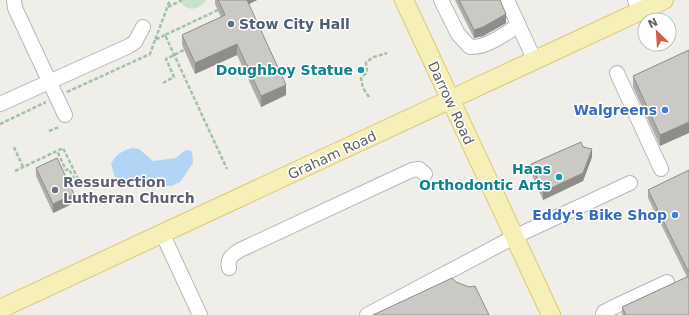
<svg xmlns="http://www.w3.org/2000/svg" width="689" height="315" viewBox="0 0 689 315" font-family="'DejaVu Sans',sans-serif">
<rect width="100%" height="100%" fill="#efeee8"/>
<path fill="#c8e3ca" d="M179,0h27c-7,11 -20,12 -27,0z"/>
<path fill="#b2d4f5" d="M132,148l7,1 14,12 23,-3 8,-7 5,-1 3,2 1,11 -13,19 -9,4h-46l-10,-9 -4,-13c5,-10 11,-13 21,-16z"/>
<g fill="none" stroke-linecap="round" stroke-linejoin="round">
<defs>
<path id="minor" d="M14,0l1,8 50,107
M441,0l17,34 12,13c17,1 34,-13 49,-22
M507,0l28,61
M635,0l5,11
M617,73l44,96
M0,104l129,-58 6,-4 8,-15
M162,233l38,82
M229,268c-2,-10 3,-13 11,-18l172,-80 7,-1 6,5
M367,315l147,-78 116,-54
M603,315l1,-3 18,-9 45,-21"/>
<path id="major" d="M404,0l147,315
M0,309l664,-309"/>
</defs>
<use href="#minor" stroke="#b5b7bb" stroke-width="16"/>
<use href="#major" stroke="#e1c86f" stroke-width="20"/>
<path stroke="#a1c2ac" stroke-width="2.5" stroke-dasharray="4 2" stroke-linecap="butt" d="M168,7l14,-7
M218,10l-53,25 62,134
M165,35l-10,5 15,-40
M163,83l11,-6 -8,-18 18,-9
M67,92l83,-38 5,-14
M369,97l-6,-9 -2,-10 6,-6 -1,-10 8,-5 13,-4
M0,124l46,-22
M49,131l10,-4
M14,147l9,20
M15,171l48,-23 17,35 -3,2 -8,-16 -3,1 -9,-19"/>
<use href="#minor" stroke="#fff" stroke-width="14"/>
<use href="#major" stroke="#f6efb7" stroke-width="18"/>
</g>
<path fill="#afada9" d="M215,0h42l-8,4 37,91 -25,12 -24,-52 -42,19 -13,-29v-10l39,-18 -6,-13z
M455,0h45l6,23 -23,13 -9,2z
M689,50l-29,96 -27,-59v-11z
M583,147l9,10 -9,24 -40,19 -12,-27v-9z
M36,168l38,35 -21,10 -17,-37z
M689,170v145h-67v-8l65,-30 -39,-79v-8z"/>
<path fill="#8e8d89" d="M245,0h12l-12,6z
M506,14v9l-23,13 -9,2v-8z
M237,44v11l-42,19v-11z
M286,85v10l-25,12v-11z
M689,122v11l-29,13v-11z
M592,149v8l-9,24 -40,19v-8z
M74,194v9l-21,10v-9z"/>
<path fill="#cbc9c4" stroke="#8e8d89" d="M218,0h29l39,85 -25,11 -24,-52 -42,19 -13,-28 43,-20z
M459,0h41l6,14 -23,13 -9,3z
M689,50v72l-29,13 -27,-59z
M581,142l2,5 9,2 -9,24 -40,19 -12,-28z
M57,158l17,36 -21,10 -17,-36z
M689,170v103l-41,-83z
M689,276v39h-63l-4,-8z
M452,278l4,4 13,5 6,-1 14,29h-116z"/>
<circle fill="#5c6f8a" stroke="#fff" stroke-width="1.5" cx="231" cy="24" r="4"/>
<g fill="#0f9aa8" stroke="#fff" stroke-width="1.5">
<circle cx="361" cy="70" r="4"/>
<circle cx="559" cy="177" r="4"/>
</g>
<g fill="#3f7fe0" stroke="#fff" stroke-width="1.5">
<circle cx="665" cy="110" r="4"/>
<circle cx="675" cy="215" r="4"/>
</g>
<circle fill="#6b7280" stroke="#fff" stroke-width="1.5" cx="55" cy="190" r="4"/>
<g text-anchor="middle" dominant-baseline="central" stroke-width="3" stroke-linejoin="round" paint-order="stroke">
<g font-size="14" font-weight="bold" fill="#4e5e75" stroke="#fff" text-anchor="start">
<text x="239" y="24">Stow City Hall</text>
</g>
<g font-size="14" font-weight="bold" fill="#0d838f" stroke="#fff" text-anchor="end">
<text x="353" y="70">Doughboy Statue</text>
<text x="551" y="169">Haas<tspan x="551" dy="16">Orthodontic Arts</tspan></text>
</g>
<g font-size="14" fill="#5f6266" stroke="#fff">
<text transform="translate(451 103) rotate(65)">Darrow Road</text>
<text transform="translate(332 155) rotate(-25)">Graham Road</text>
</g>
<g font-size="14" font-weight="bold" fill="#366cbe" stroke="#fff" text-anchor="end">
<text x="657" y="110">Walgreens</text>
<text x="667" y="215">Eddy's Bike Shop</text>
</g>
<g font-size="14" font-weight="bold" fill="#5b616d" stroke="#fff" text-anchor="start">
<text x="63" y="182">Ressurection<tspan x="63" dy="16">Lutheran Church</tspan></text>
</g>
</g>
<g transform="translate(657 32) rotate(335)"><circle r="19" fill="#ffffff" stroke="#bfc0c2"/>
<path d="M0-3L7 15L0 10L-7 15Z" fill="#d55c48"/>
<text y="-6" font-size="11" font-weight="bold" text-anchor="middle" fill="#5f6266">N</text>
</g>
</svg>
